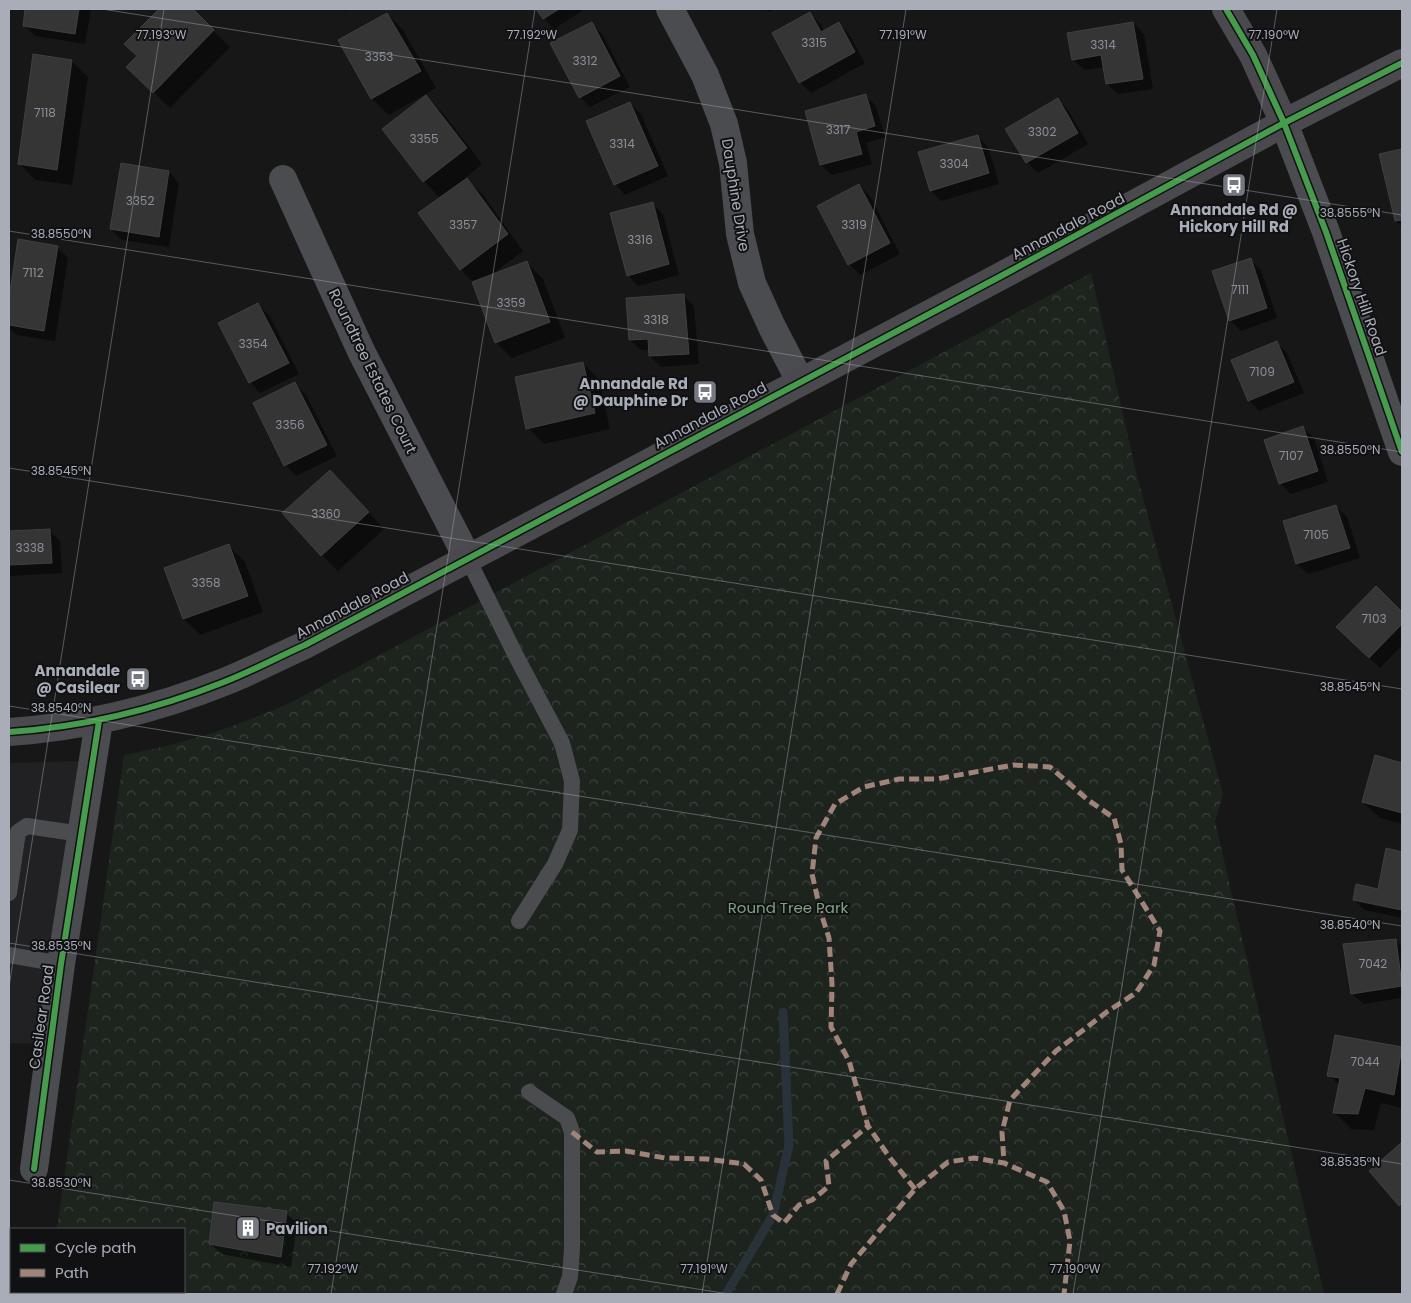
<svg xmlns="http://www.w3.org/2000/svg" width="1411" height="1303" viewBox="0 0 1411 1303" font-family="Poppins,sans-serif">
<defs>
<pattern id="forest-crowns" width="20" height="18" patternUnits="userSpaceOnUse" patternTransform="scale(1.25)"><rect width="20" height="18" fill="#1d241e"/><path d="M2 6a3 3 0 1 1 6 0M12 15a3 3 0 1 1 6 0" fill="none" stroke="#3b413d"/></pattern>
</defs>
<rect width="100%" height="100%" fill="#171717"/>
<path fill="#212123" d="M83,761l-45,283 -29,-1v-280z"/>
<path fill="url(#forest-crowns)" d="M1091,273l45,199 87,322 -8,27 109,473h-1276v-2h136v-63h-127l67,-474c61,-11 111,-28 168,-53z"/>
<path fill="#0007" d="M27,9h64l-6,35 -50,-8 -11,-11z
M161,9h30l39,38 -60,61 -42,-41 10,-11 -12,-12z
M335,9h13v2z
M537,9h48l-31,20 -10,-11z
M765,9h10l-6,3z
M387,14l16,16 33,58 -47,27 -17,-16 -32,-58z
M810,14l11,10 3,7 15,-7 10,10 16,29 -54,30 -11,-11z
M591,23l11,11 28,53 -40,20 -10,-10z
M1133,23l11,11 9,55 -35,5 -11,-10 -3,-17 -20,3 -11,-11z
M72,61l16,16 -16,108 -37,-5 -16,-17z
M865,95l11,11 9,31 -19,6 6,21 -40,11 -11,-10 -15,-54z
M426,96l16,16 40,52 -17,14 18,17 40,56 -33,25 37,-13 16,16 22,59 -53,20 -16,-16 -23,-60 -13,-13 -20,-71 -16,-17z
M1058,100l10,10 20,34 -50,29 -11,-11z
M630,103l11,11 27,62 -43,19 -10,-11z
M977,136l11,11 11,37 -58,17 -10,-11z
M1402,150v77l-6,-6 -15,-66z
M169,172l10,11 -10,64 -47,-7 -11,-11z
M859,185l11,11 30,58 -40,21 -11,-11 -30,-58z
M652,203l11,11 16,61 -41,11 -10,-11z
M19,241l38,6 11,11 -13,83 -38,-6 -8,-8v-21z
M1250,260l11,10 16,48 -36,13 -11,-11z
M683,295l11,11 5,58 -38,3 -11,-11v-6h-9l-11,-10z
M258,305l11,10 30,59 -39,19 -10,-11z
M1277,343l10,10 17,40 -45,18 -10,-11z
M583,363l16,17 11,49 -66,15 -16,-16z
M295,384l11,11 31,61 -41,20 -11,-11 -30,-61z
M1303,428l11,10 14,44 -37,12 -11,-11z
M330,471l54,58 -46,42 -16,-16z
M1336,506l11,11 13,41 -52,16 -11,-10z
M49,530l11,11 2,32 -53,3v-44z
M229,546l16,16 18,50 -63,23 -16,-16z
M1376,588l26,25v32l-22,23 -42,-41z
M1376,757l26,7v60l-22,-6 -17,-16z
M1387,850l15,3v65l-37,-8 -11,-10 25,-10z
M1395,940l7,7v51l-39,6 -11,-11z
M1401,1048l1,60 -21,-5 -7,27 -23,-1 -16,-16 5,-27 -11,-11z
M1402,1144v63l-32,-36z
M286,1213l11,10 -6,44 -70,-13 -11,-11z"/>
<g fill="none" stroke-linecap="round" stroke-linejoin="round">
<path stroke="#2a3239" stroke-width="9" d="M726,1294l47,-79 16,-70 -6,-133"/>
</g>
<path fill="#353536" stroke="#3f4043" d="M25,9h54l-4,25 -52,-8z
M159,9h34l21,21 -61,63 -27,-26 11,-11 -13,-12z
M536,9h23l-16,10z
M810,12l11,20 18,-10 16,30 -56,31 -27,-50z
M387,13l34,58 -50,28 -33,-59z
M592,22l28,54 -41,22 -29,-55z
M1133,22l10,57 -37,5 -5,-29 -29,5 -5,-27z
M33,54l39,6 -15,110 -39,-6z
M866,94l9,32 -19,6 6,22 -42,11 -15,-54z
M426,95l41,53 -44,34 -41,-53z
M1058,98l20,35 -52,30 -21,-34z
M630,102l28,64 -44,19 -28,-64z
M978,135l11,38 -59,18 -12,-39z
M1402,149v71l-7,1 -16,-67z
M121,163l48,8 -10,66 -49,-8z
M467,178l41,56 -48,36 -42,-57z
M859,184l31,59 -42,22 -31,-59z
M653,202l16,62 -42,12 -17,-63z
M18,239l40,7 -14,85 -35,-6v-27z
M1251,258l16,50 -38,13 -17,-50z
M527,261l23,61 -55,21 -23,-61z
M684,294l5,60 -40,2 -1,-17 -19,1 -3,-42z
M258,303l31,60 -40,20 -31,-60z
M1277,341l17,41 -46,19 -17,-41z
M583,362l12,51 -69,16 -11,-52z
M295,382l32,63 -43,21 -31,-63z
M1303,426l15,45 -39,13 -15,-44z
M330,470l39,42 -48,44 -39,-43z
M1336,505l14,43 -54,16 -13,-43z
M50,529l2,34 -43,2v-34z
M229,544l19,52 -65,23 -19,-51z
M1376,586l26,26v12l-33,34 -33,-31z
M1375,755l27,8v50l-40,-11z
M1386,848l16,4v58l-49,-10 3,-16 22,5z
M1396,939l6,47 -51,8 -8,-50z
M1335,1035l67,12 -8,48 -29,-7 -7,26 -25,-1 7,-35 -13,-2z
M1402,1142v61l-3,3 -30,-35z
M214,1202l73,9 -6,46 -72,-13z"/>
<g fill="none" stroke-linecap="round" stroke-linejoin="round">
<path stroke="#4b4c50" stroke-width="16" d="M468,559l47,95 47,89 10,38 -2,49 -15,34 -36,57
M9,893l9,-61 9,-6 54,8
M9,955l52,9
M529,1092l38,26 5,14v117l-2,28 -6,17"/>
<path stroke="#4b4c50" stroke-width="28" d="M670,9l35,66 19,49 9,39 7,71 12,49 20,44 28,54
M1284,123l42,109 76,220
M283,179l78,172 107,208
M34,1169l27,-205 38,-243"/>
<path stroke="#4a4a4e" stroke-width="28" d="M1226,9l27,46 31,68
M9,732c75,-5 145,-22 215,-50 28,-11 54,-25 81,-37l696,-369 283,-153 118,-60"/>
<path stroke="#a18479" stroke-width="5" stroke-dasharray="10 5" stroke-linecap="butt" d="M572,1132l25,20 29,-1 39,7 42,1 37,5 17,16 12,35 11,8 15,-18 13,-5 17,-14 -3,-25 42,-35
M915,1189l-25,-31 -22,-32 -19,-65 -18,-34 1,-43 -3,-46 -8,-25 -9,-39 4,-36 19,-34 29,-17 35,-8h38l76,-14 37,2 38,33 26,18 7,26 1,26 38,61 -6,34 -18,28 -28,18 -52,40 -46,49 -8,32 2,31
M837,1294l14,-30 64,-75 33,-27 26,-4 30,5 43,19 17,29 6,30 -6,53"/>
<defs>
<path id="cycleway" d="M1226,9l27,46 31,68 42,109 76,220
M9,732c75,-5 145,-22 215,-50 28,-11 54,-25 81,-37l696,-369 283,-153 118,-60
M34,1169l27,-205 38,-243"/>
</defs>
<use href="#cycleway" stroke="#111113" stroke-width="9"/>
<use href="#cycleway" stroke="#469c4c" stroke-width="6"/>
</g>
<path fill="none" stroke="#a8adb8" stroke-width="1" stroke-opacity="0.45" d="M102,9l1300,206M9,231l1393,221M9,468l1393,221M9,706l1393,220M9,943l1393,221M9,987l155,-978M9,1180l720,114M331,1294l204,-1285M702,1294l204,-1285M1073,1294l204,-1285"/>
<defs>
<symbol id="bus-square" viewBox="-11 -11 22 22"><rect x="-9" y="-9" width="18" height="18" rx="4" fill="#757880" stroke="#111113"/><path d="M-5-6H5V4H4V6H2V4H-2V6H-4V4H-5ZM-3.5-4V0h7V-4ZM-3.5 1.2v1.5H-2V1.2ZM2 1.2v1.5H3.5V1.2Z" fill="#fff"/></symbol>
<symbol id="building-square" viewBox="-11 -11 22 22"><rect x="-9" y="-9" width="18" height="18" rx="4" fill="#757880" stroke="#111113"/><path d="M-4-6H4V6H1V3H-1V6H-4ZM-2.5-4.3h1.7v1.8h-1.7ZM.8-4.3h1.7v1.8H.8ZM-2.5-1h1.7V.8h-1.7ZM.8-1h1.7V.8H.8Z" fill="#fff"/></symbol>
</defs>
<g fill-rule="evenodd">
<use href="#bus-square" x="1220" y="171" width="28" height="28"/>
<use href="#bus-square" x="691" y="378" width="28" height="28"/>
<use href="#bus-square" x="124" y="665" width="28" height="28"/>
<use href="#building-square" x="234" y="1214" width="28" height="28"/>
</g>
<g text-anchor="middle" dominant-baseline="central" stroke-width="4" stroke-linejoin="round" paint-order="stroke">
<g font-size="12" fill="#8b8f98">
<text x="814" y="42">3315</text>
<text x="1103" y="44">3314</text>
<text x="379" y="56">3353</text>
<text x="585" y="60">3312</text>
<text x="45" y="112">7118</text>
<text x="838" y="129">3317</text>
<text x="1042" y="131">3302</text>
<text x="424" y="138">3355</text>
<text x="622" y="143">3314</text>
<text x="954" y="163">3304</text>
<text x="140" y="200">3352</text>
<text x="463" y="224">3357</text>
<text x="854" y="224">3319</text>
<text x="640" y="239">3316</text>
<text x="33" y="272">7112</text>
<text x="1240" y="289">7111</text>
<text x="511" y="302">3359</text>
<text x="656" y="319">3318</text>
<text x="253" y="343">3354</text>
<text x="1262" y="371">7109</text>
<text x="290" y="424">3356</text>
<text x="1291" y="455">7107</text>
<text x="326" y="513">3360</text>
<text x="1316" y="534">7105</text>
<text x="30" y="547">3338</text>
<text x="206" y="582">3358</text>
<text x="1374" y="618">7103</text>
<text x="1373" y="963">7042</text>
<text x="1365" y="1061">7044</text>
</g>
<g font-size="15" fill="#a8adb8" stroke="#111113">
<text transform="translate(736 195) rotate(81)">Dauphine Drive</text>
<text transform="translate(1068 226) rotate(-28)">Annandale Road</text>
<text transform="translate(1362 297) rotate(71)">Hickory Hill Road</text>
<text transform="translate(373 371) rotate(64)">Roundtree Estates Court</text>
<text transform="translate(710 415) rotate(-28)">Annandale Road</text>
<text transform="translate(352 605) rotate(-28)">Annandale Road</text>
<text transform="translate(41 1017) rotate(-82)">Casilear Road</text>
</g>
<g font-size="15" font-weight="bold" fill="#a8adb8" stroke="#111113" text-anchor="end">
<text x="1234" y="209" text-anchor="middle">Annandale Rd @<tspan x="1234" dy="17">Hickory Hill Rd</tspan></text>
<text x="688" y="383">Annandale Rd<tspan x="688" dy="17">@ Dauphine Dr</tspan></text>
<text x="120" y="670">Annandale<tspan x="120" dy="17">@ Casilear</tspan></text>
<text x="266" y="1228" text-anchor="start">Pavilion</text>
</g>
<g font-size="15" fill="#7fa381" stroke="#111113">
<text x="788" y="907">Round Tree Park</text>
</g>
</g>
<g font-size="12" text-anchor="middle" fill="#a8adb8" stroke="#111113" stroke-width="4" stroke-linejoin="round" paint-order="stroke">
<text x="161" y="39">77.193°W</text>
<text x="532" y="39">77.192°W</text>
<text x="903" y="39">77.191°W</text>
<text x="1274" y="39">77.190°W</text>
<text x="1350" y="217">38.8555°N</text>
<text x="61" y="238">38.8550°N</text>
<text x="1350" y="454">38.8550°N</text>
<text x="61" y="475">38.8545°N</text>
<text x="1350" y="691">38.8545°N</text>
<text x="61" y="712">38.8540°N</text>
<text x="1350" y="929">38.8540°N</text>
<text x="61" y="950">38.8535°N</text>
<text x="1350" y="1166">38.8535°N</text>
<text x="61" y="1187">38.8530°N</text>
<text x="333" y="1273">77.192°W</text>
<text x="704" y="1273">77.191°W</text>
<text x="1075" y="1273">77.190°W</text>
</g>
<rect width="1411" height="1303" fill="none" stroke="#a8adb8" stroke-width="20"/>
<rect x="10" y="1228" width="175" height="65" fill="#111113" stroke="#4d4f55"/>
<rect x="20" y="1244" width="25" height="8" fill="#469c4c" stroke="#4d4f55"/>
<text x="55" y="1253" font-size="15" fill="#a8adb8">Cycle path</text>
<rect x="20" y="1269" width="25" height="8" fill="#a18479" stroke="#4d4f55"/>
<text x="55" y="1278" font-size="15" fill="#a8adb8">Path</text>
</svg>
